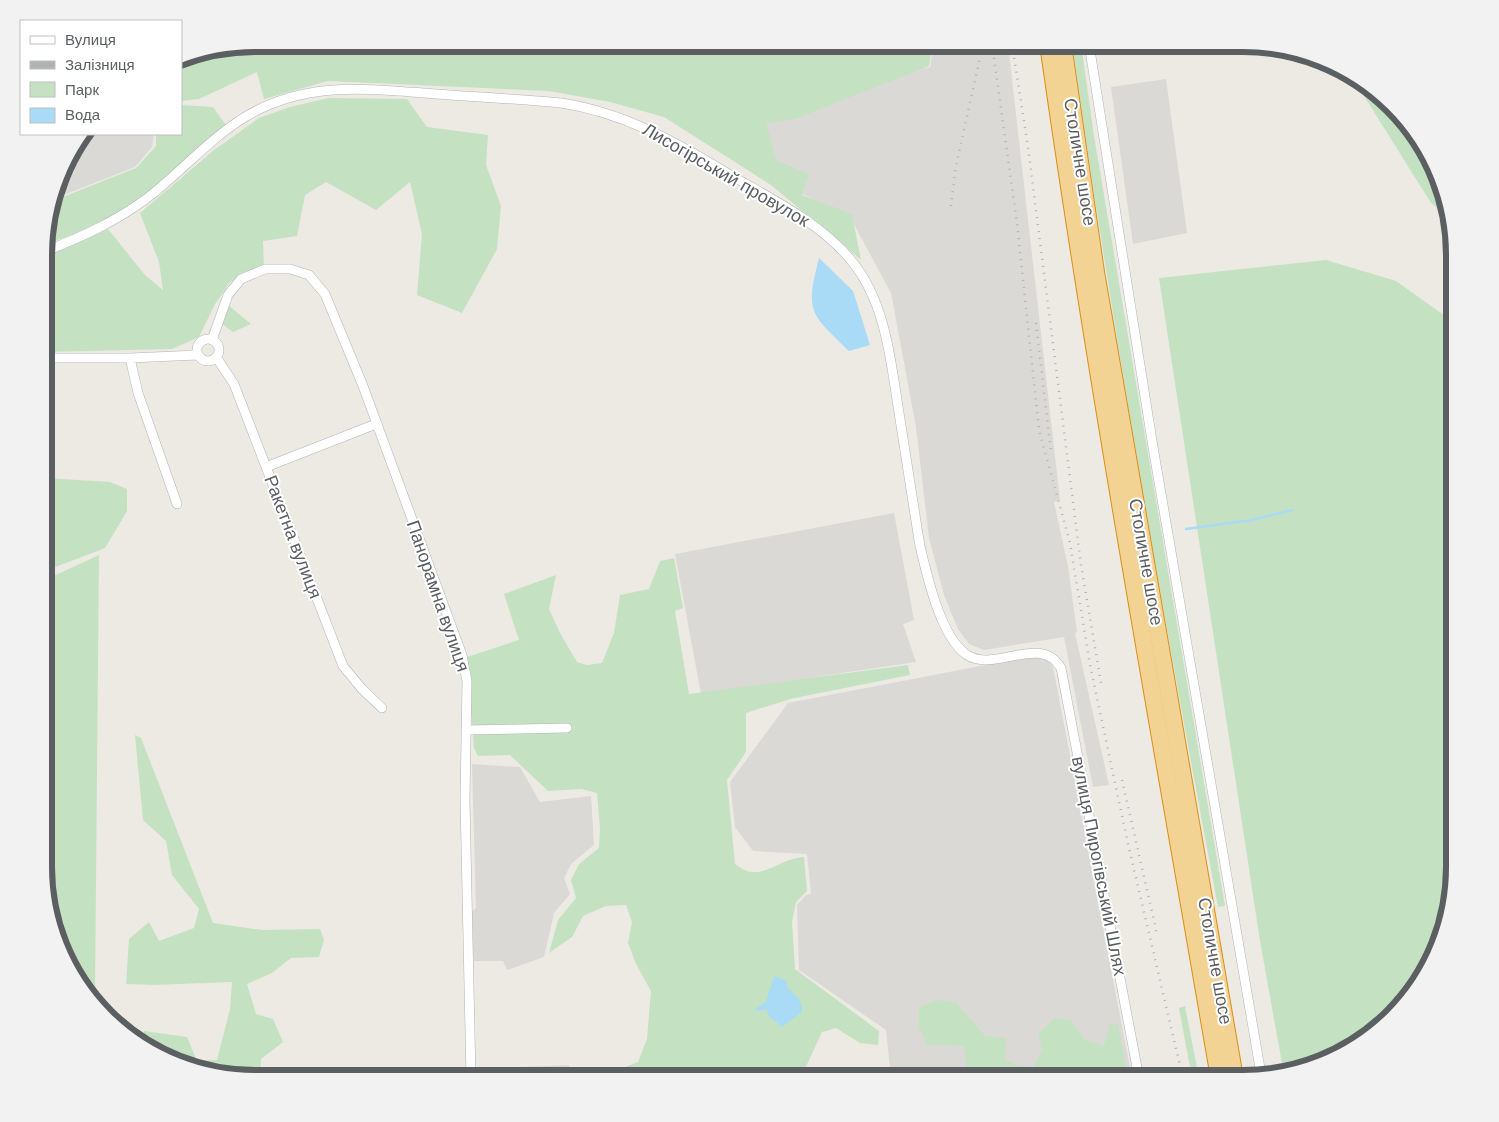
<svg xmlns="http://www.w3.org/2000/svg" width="1499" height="1122" viewBox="0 0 1499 1122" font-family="'DM Sans',sans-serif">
<rect width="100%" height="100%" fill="#eceae3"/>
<path fill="#dbd9d5" d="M934,44h74l52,456 -6,2 14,64 9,66 -2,1 34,152 -16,2 -29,-150 -80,13 -15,-6 -11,-15 -14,-34 -15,-57 -13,-111 -25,-134 -41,-76 -89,-43 -51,-68 220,-39z
M1166,79l21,154 -54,11 -22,-157z
M85,134h69l-2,13 -17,20 -79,31 16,-48z
M894,513l20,107 -11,4 13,38 -215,32 -26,-140z
M1042,654l11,13 79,411h-241l-5,-48 -87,-60 -2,-65 9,-10 5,-1 -4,-40 -54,-3 -18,-24 -5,-45 58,-79z
M472,764l48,3 20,35 51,-6 3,49 -23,19 -7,14 6,16 -16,19 -10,44 -37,13 -4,-9h-29l-4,-48 6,-5z
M569,1065l1,13h-78v-10z"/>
<path fill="#c4e2c2" d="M256,44h677l-4,22 -134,53 -29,4 10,37 33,14 -7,21 50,19 9,46 -90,-75 -107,-68 -54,-15 -61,-11 -221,-10 -64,18 -7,-27 -58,27 -18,2v-42l6,-4z
M1072,44h9l13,92 131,770 -7,1c-54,-287 -105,-574 -146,-863z
M1358,81l25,15 50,66 12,52 -14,-11 -72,-115z
M329,98l78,1 20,28 61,8 -2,30 15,41 -4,43 -35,64 -45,-18 5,-61 -12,-52 -34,28 -50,-28 -21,13 -8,41 -34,5 1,26 -34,15 -15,22 -16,33 -27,12 -127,3 1,-98 62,-25 37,46 18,15 -4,-28 -19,-49 74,-63 45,-32 31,-11z
M181,105l32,2 13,18 -82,71 -53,32 -45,16v-16l9,-28 81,-32 20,-22v-12h25z
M1326,260l70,21 59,42v385l-12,13 12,54v105l-16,68 -36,58 -66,50 -54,13 -23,-128 -101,-663z
M228,305l23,19 -18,8 -12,-9z
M45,478l65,4 17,7v22l-22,37 -60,23z
M99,555l-4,440h-2l-27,-35 -22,-80 1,-300z
M674,558l9,50 -8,3 14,83 219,-29 2,10 -120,24 -44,14v39l-19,28 8,84c26,21 40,-5 69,-7l3,34 -11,11 -4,20 3,47 84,62 -1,14 -18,-2 -24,-15 -14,4 -18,39 1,7h-229v-5l7,-3 22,5 33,-13 9,-23 4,-48 -15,-27 -8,-21 4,-21 -6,-17 -20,1 -23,10 -11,21 -23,16 9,-33 18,-22 -5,-18 8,-16 20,-16 1,-19 -3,-36 -16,-4 -33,2 -38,-36 -32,1 -4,-8 -7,-91 52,-17 -15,-46 52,-19 -7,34 11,24 17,29 10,3 15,-2 12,-30 6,-38 29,-6 11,-28z
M135,735l6,3 72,185 49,7 58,-1 4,11 -5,17 -28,1 -19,15 -25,11 9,30 17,5 10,23 -22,17 -1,19h-18l-67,-16 -32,-19 1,-12 43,6 10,24 20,-1 13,-51 2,-27 -80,3 -26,-1 3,-45 20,-17 10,19 35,-13 5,-19 -27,-34 -6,-34 -23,-21z
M935,1000l21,2 29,34 21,2 -1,21 13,7 15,1 9,-16 -4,-17 17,-16 16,2 14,20 19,6 6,-23 8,1 10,54h-160l-4,-32 -37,-1 -8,-18v-19z
M1185,1006l14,72h-7l-13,-70z"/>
<path fill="#a9dbf6" d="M819,258l34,33 17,54 -21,6c-39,-38 -44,-38 -30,-93z
M774,976l13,5v6c7,8 16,12 15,25l-20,15 -14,-12 -1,-6 -11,2v-3l10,-6z"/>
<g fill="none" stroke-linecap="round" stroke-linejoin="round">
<path stroke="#a9dbf6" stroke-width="2.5" d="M1186,529l66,-9 40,-10"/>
<defs>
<path id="street" d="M1089,44l64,403 108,627
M46,251c35,-14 69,-29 100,-52 34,-26 62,-59 99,-82 62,-37 123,-28 191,-23 42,3 83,5 125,9 61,9 113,38 166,70 42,25 91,48 123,86 37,43 41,106 50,160 7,43 13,85 20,127 7,30 21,92 47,109 29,18 73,-22 94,13l78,410
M197 350a11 11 0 1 1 22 0a11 11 0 1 1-22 0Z
M212,340l16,-45 13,-16 24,-10h25l19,6 16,19 38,92 99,269 5,26 -2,119 6,278
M216,357l18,27 109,282 19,23 20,19
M45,358h85l68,-3
M130,358l8,35 39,111
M266,467l110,-43
M466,730l101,-2"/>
<path id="highway" d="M1048,44c49,346 112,690 171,1034
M1063,44l33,228 139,806"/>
</defs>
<use href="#street" stroke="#b1b4b7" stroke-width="10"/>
<use href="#highway" stroke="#da8e16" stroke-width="18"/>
<use href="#street" stroke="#fff" stroke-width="9"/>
<use href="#highway" stroke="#f2d394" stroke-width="16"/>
<path stroke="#b1b2b2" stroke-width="2.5" stroke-dasharray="1 6" stroke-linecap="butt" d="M992,44l25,179 22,207 31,113 20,122 38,179 55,234
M1012,44l16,103 53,418 20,118
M951,206l5,-40 27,-122
M1036,323l15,129
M1122,780l35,154"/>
</g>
<g text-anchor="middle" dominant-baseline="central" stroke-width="4" stroke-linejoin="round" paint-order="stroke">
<g font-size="18" fill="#5b5f62" stroke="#fff">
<text transform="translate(1080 162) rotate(81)">Столичне шосе</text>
<text transform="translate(726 175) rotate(30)">Лисогірський провулок</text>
<text transform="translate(293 537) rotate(69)">Ракетна вулиця</text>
<text transform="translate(1146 562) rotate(80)">Столичне шосе</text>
<text transform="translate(438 596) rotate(71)">Панорамна вулиця</text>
<text transform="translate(1099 866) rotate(79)">вулиця Пирогівський Шлях</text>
<text transform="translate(1215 961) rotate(80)">Столичне шосе</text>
</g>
</g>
<path d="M0 0H1499V1122H0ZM255 52H1243A203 203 0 0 1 1446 255V867A203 203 0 0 1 1243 1070H255A203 203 0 0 1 52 867V255A203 203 0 0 1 255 52Z" fill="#f2f2f2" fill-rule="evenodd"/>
<path fill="none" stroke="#5b5f62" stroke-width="6" d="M255 52H1243A203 203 0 0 1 1446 255V867A203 203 0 0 1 1243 1070H255A203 203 0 0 1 52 867V255A203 203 0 0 1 255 52Z"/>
<rect x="20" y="20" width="162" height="115" fill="#ffffff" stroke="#bdbfc0"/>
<rect x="30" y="36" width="25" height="8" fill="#ffffff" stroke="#bdbfc0"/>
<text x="65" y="45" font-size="15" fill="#5b5f62">Вулиця</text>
<rect x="30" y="61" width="25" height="8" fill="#b1b2b2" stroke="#bdbfc0"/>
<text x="65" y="70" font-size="15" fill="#5b5f62">Залізниця</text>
<rect x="30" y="82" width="25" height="15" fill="#c4e2c2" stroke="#bdbfc0"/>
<text x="65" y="95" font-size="15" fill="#5b5f62">Парк</text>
<rect x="30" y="108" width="25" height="15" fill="#a9dbf6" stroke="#bdbfc0"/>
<text x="65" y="120" font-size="15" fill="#5b5f62">Вода</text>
</svg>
